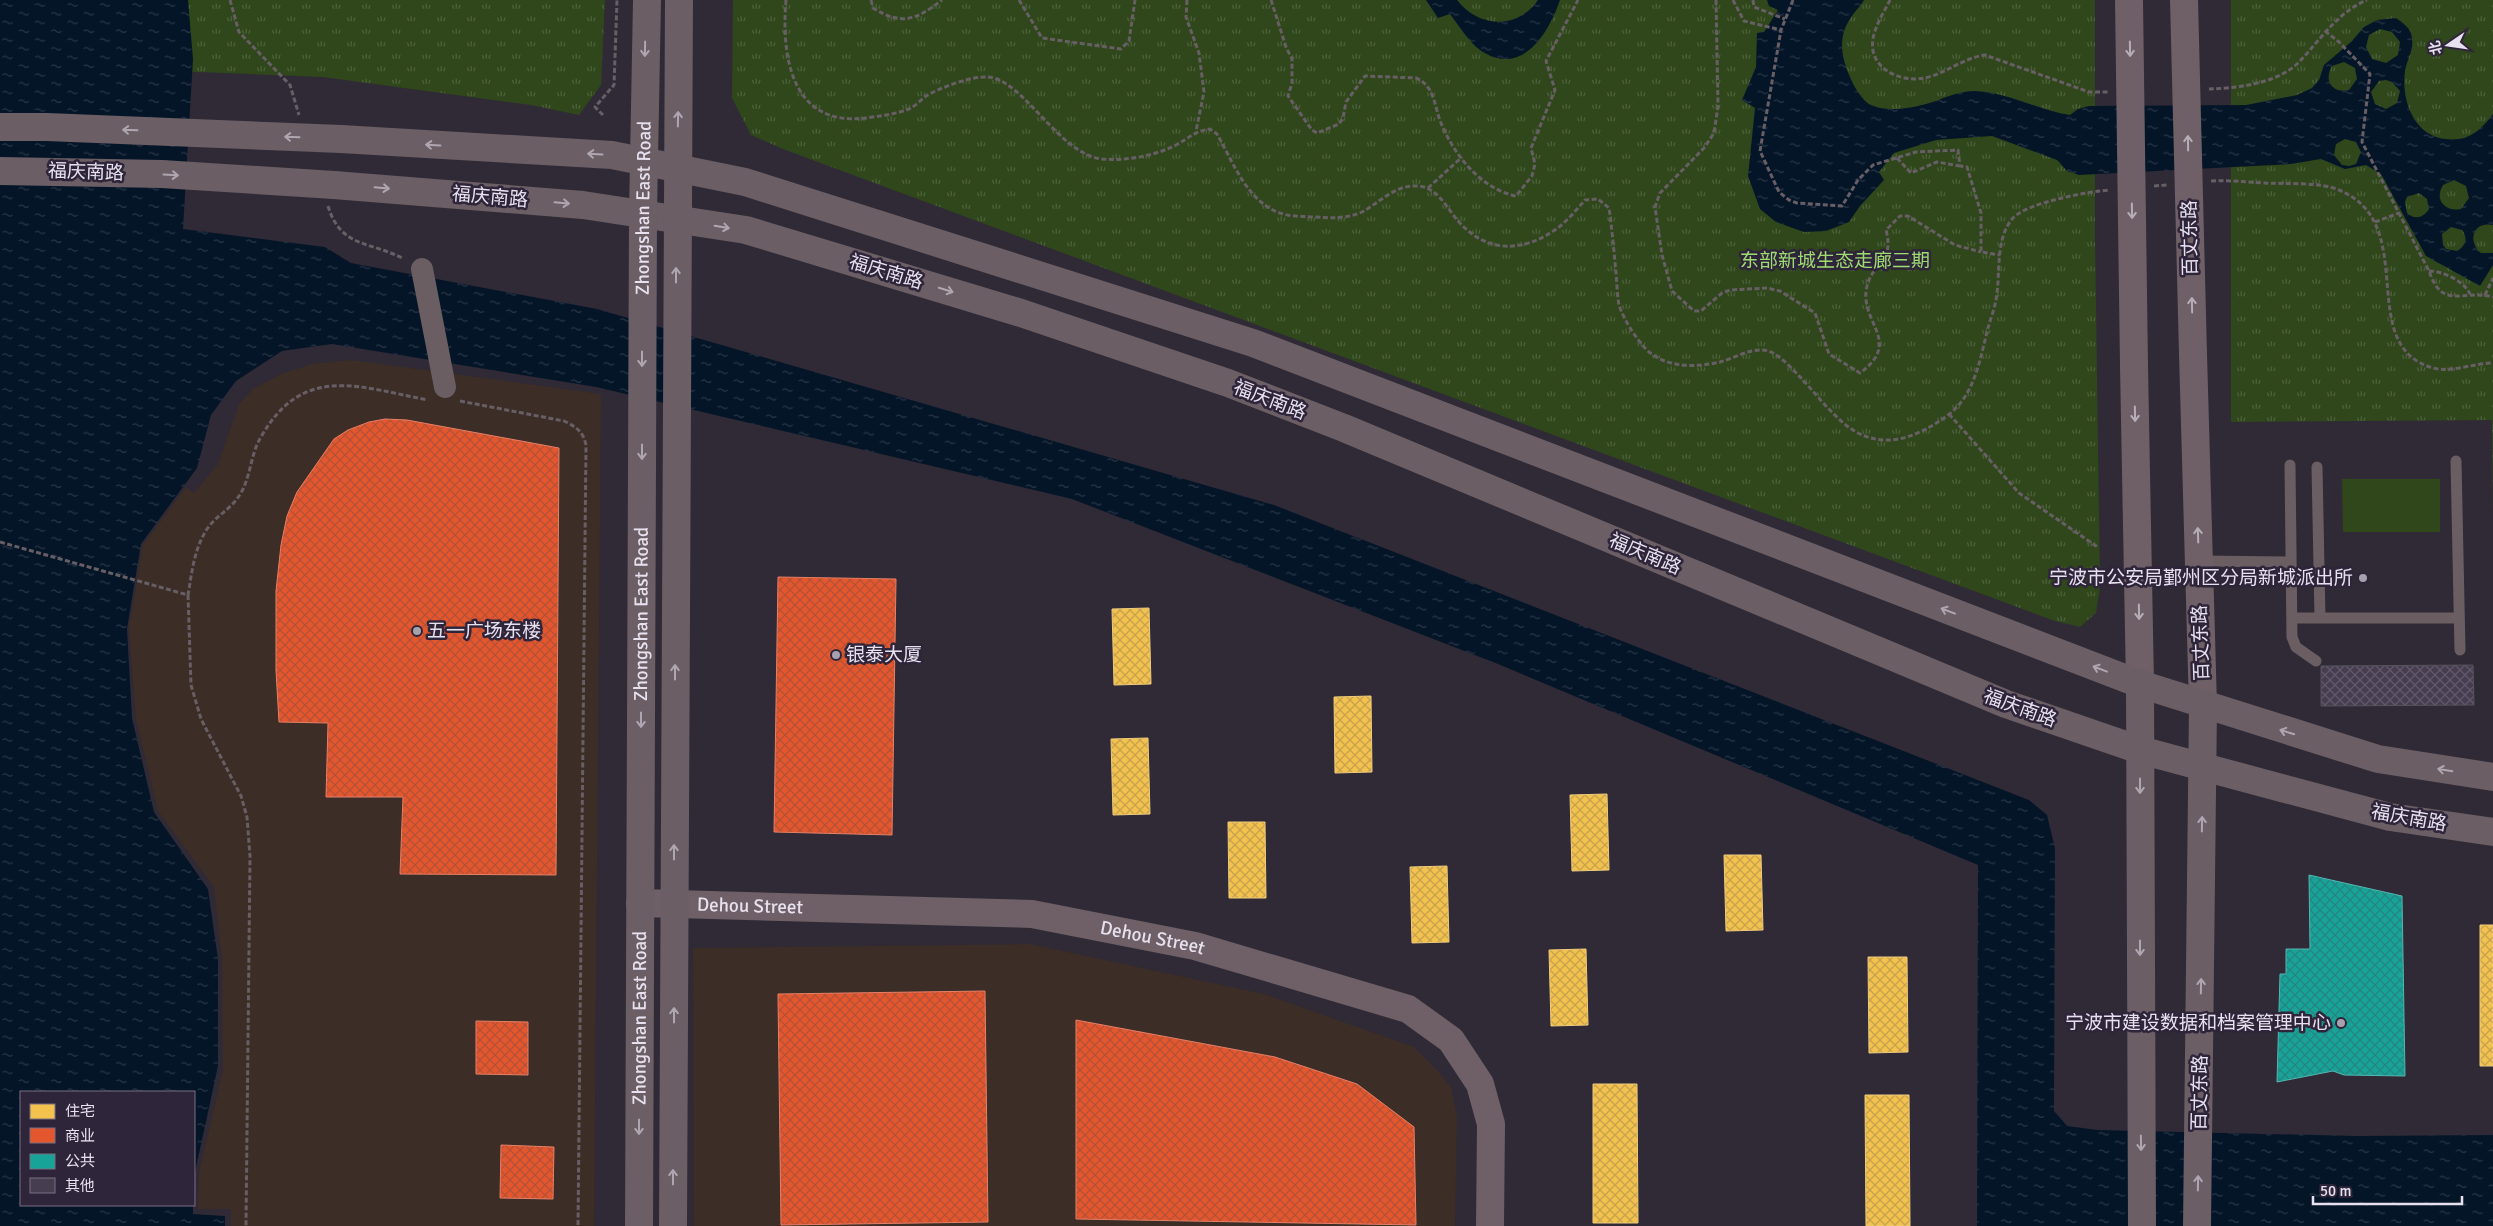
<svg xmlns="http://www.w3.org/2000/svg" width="2493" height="1226" viewBox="0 0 2493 1226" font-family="Signika,'Noto Sans SC',sans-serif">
<defs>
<pattern id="grass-tufts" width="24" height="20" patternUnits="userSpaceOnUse" patternTransform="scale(1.25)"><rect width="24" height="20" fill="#2f471a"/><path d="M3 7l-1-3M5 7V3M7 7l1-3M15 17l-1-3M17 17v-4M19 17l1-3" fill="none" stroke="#4d613c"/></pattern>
<pattern id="water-ripples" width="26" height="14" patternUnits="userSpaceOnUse" patternTransform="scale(1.25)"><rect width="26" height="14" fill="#051528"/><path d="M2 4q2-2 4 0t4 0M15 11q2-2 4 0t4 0" fill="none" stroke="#293748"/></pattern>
<pattern id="homes-cross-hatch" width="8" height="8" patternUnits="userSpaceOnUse" patternTransform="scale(1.25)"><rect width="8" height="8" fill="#f2c14e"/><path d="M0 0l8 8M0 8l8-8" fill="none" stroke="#c7a24c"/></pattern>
<pattern id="shops-cross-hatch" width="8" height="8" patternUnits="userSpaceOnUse" patternTransform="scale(1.25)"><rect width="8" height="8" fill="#e4572e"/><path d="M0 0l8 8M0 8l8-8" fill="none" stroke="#b45136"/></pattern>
<pattern id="public-cross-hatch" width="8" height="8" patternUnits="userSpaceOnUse" patternTransform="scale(1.25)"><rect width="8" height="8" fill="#17a398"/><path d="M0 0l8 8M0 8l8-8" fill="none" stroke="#258680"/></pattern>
<pattern id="building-cross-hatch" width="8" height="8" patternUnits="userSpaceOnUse" patternTransform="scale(1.25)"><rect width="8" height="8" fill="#463d50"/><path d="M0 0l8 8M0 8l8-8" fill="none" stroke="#61596a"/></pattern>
</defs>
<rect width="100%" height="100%" fill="#2f2a35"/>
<path fill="#3c2d26" d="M351,360l250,34 -7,832h-363v-17h-33l1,-36 24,-103 -1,-111 -8,-72 -56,-76 -22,-92 -7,-90 14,-84 43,-58 8,6 24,-29 21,-60 14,-15 28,-15 31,-10z
M1030,944l234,50 150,53 23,23 14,17 6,30 -2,109h-761l-1,-278z"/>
<path fill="url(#grass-tufts)" d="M0,0h605l-4,85 -22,30 -48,-10 -208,-28 -124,-5 -199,1z
M733,0h1362v236l5,351 -4,26 -16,14 -28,-7 -1269,-471 -32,-14 -19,-37z
M2231,0h262v512l-1,-92 -261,2z"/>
<path fill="#2f471a" d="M2342,479h98v53h-97z"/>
<path fill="url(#water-ripples)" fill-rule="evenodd" d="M0,0h188l5,59 -10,170 142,18 26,16 246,46 677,196 755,295 18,15 8,33 -1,263 13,15 31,4 258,6 137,-1v91h-516l1,-361 -480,-201 -426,-165 -476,-112 -264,-43 -50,7 -46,30 -25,34 -14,53 -56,76 -14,85 5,89 22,94 54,77 10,70v107l-24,111v-85h-173v113h172v9l32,2v10h-225z
M1426,0h31c22,28 60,30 81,0h22c-12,35 -39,78 -80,50 -11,-8 -21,-24 -30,-36l-12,4z
M1767,0h97c-4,7 -10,12 -14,19 -12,18 -9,38 0,58 3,8 12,23 19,27 15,8 38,5 53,1 18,-4 33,-14 52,-14 33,1 64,19 96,24l8,-6 11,-3 157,-1 51,-10 15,-7 7,-8 5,-15 27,-23 13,-15 13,-7 19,-2c7,5 15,10 16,20 2,12 -5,22 -7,33 -4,30 9,64 40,68 23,3 35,-8 48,-25v111c-20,-4 -26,16 -12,28h12v12l-13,21 -54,-30 -45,-82 -15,-9 -21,4 -24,-10 -30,5 -212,11 -12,-4 -10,-11 -65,-24 -56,4 -42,13 -15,19 5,8 -24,26 -11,16 -23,9 -22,1 -28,-10 -16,-13 -12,-33 7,-68 -13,-8 14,-33 1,-34 7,-1 14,-22 -9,-4zM2380,29l12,3 8,10 -2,13 -12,8 -14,-4 -6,-12 3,-12zM2344,62l11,6 2,11 -8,11c-16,4 -26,-9 -17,-24zM2386,80l6,2 8,9 -3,12 -11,6 -11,-5 -4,-12 8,-11zM2345,139l11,3 5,10 -5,12 -7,2 -7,-1 -8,-10 2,-11zM2454,180l12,6 3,12 -8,11c-16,3 -27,-9 -18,-24zM2419,193l8,6 2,10c-6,9 -14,11 -22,4l-2,-11 2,-5zM2451,227l11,3c6,8 4,16 -5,21l-11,-2 -3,-4 -1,-11z"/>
<path fill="url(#homes-cross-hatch)" stroke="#efcb7e" d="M1149,608l2,76 -37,1 -2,-76z
M1371,696l1,76 -37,1 -1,-76z
M1148,738l2,76 -37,1 -2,-76z
M1607,794l2,76 -37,1 -2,-76z
M1228,822h37l1,76h-37z
M1724,855h37l2,75 -37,1z
M1447,866l2,76 -37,1 -2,-76z
M2480,925h13v141h-13z
M1586,949l2,76 -37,1 -2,-76z
M1868,957h39l1,95 -39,1z
M1593,1084h44l1,139h-45z
M1865,1095h44l1,131h-44z"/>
<path fill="url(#shops-cross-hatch)" stroke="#e58068" d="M385,419l22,1 152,28 -3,427 -156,-1 3,-77h-77l2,-74 -49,-1 -3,-51v-80l5,-46 6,-29 10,-24 37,-53 14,-9 21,-8z
M778,577l118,2 -4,256 -118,-3z
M985,991l3,231 -207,3 -3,-231z
M1076,1020l199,37 82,27 57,43 2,98 -340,-6z
M476,1021l52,1v53l-52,-1z
M501,1145l53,2 -1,52 -53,-1z"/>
<path fill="url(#public-cross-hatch)" stroke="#55b6b2" d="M2309,875l93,21 3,180 -61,-1 -11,-4 -56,11 3,-108h6v-25h24z"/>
<path fill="url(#building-cross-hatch)" stroke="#57535c" d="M2473,665l1,40 -153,1v-40z"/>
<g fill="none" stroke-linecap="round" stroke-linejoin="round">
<path stroke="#675f65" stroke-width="3" stroke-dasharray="5 2.5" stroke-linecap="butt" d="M230,0l9,32 51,53 9,30
M786,0c-5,58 6,127 80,118 14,-2 32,-4 45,-10 5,-3 10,-8 15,-12 14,-8 44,-20 61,-19 36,1 71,77 115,82 25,2 52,-3 74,-14 13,-7 19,-14 34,-16l7,5c15,26 28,62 56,76 12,7 27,6 41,7 17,1 32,2 48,-5 17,-9 33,-27 54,-26 21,0 30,21 42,35 29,33 66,32 101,6 9,-7 18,-18 26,-27l13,-1 11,9c3,21 5,43 7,65 1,10 1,22 3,32 5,15 15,30 25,42 19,21 50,21 76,15 15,-4 36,-17 51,-10 12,6 22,18 31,27 12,13 23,27 36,39 35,35 74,24 110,-3 27,-20 32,-56 40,-87 3,-11 8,-23 9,-35 3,-24 -1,-56 16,-75 13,-15 77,-27 97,-28
M871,0l2,8c29,18 43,12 69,-8
M1019,0l23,38 79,11 8,-8 6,-41
M1187,0l-1,17 13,36 5,39 -8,39
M1271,0l15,47 6,12v24l-4,13 24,34 5,3 22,-9 4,-6 3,-16 19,-26 51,2c19,8 18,28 25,45 13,32 40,66 75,73l16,-20 3,-12 -4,-16 24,-58 -9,-29 32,-61
M1716,0l2,106 -4,27 -10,15 -44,45 -5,14 7,48 10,36 22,20h7l21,-18 8,-3 37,-2 13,3 35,22 14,41 31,19c44,-32 -2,-51 7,-87 5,-23 28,-23 19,-56l14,-14h8l47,29 26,7
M1733,0l11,21 37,9
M1753,0l1,7 31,12
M1793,0l-12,30 -21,121 19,41 10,8 8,3 45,3 16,-26 15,-15 43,-13 42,-2 2,16 7,1 14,46v39l19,3
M1890,0c-6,12 -15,26 -17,39 -5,29 27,44 52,39 22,-5 38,-20 60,-23l104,37h19
M2325,31l14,11 31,32 -8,68 67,129c14,40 32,18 64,26
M2209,89c28,-1 66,-5 88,-25 23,-23 39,-51 70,-64
M603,115l-8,-8 19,-22 3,-85
M1897,158l14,15 26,-11 23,4
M2211,181c18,-1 34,1 53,2 20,1 57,-1 75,7 83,34 14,155 94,178 17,5 42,-5 60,-5
M2154,186l13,-1
M1428,188l34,-31
M328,206c13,43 43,35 76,53
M2375,222l24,-9
M2429,271c14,0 35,10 41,23
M2485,295l8,-17
M460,401l104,20c12,6 19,10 22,24l-8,781
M1949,414l70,79 80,55
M0,542l188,53c4,-23 6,-46 19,-66 10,-15 25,-19 35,-38 9,-17 9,-38 19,-54 42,-74 98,-50 167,-37
M188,595l3,90 10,34 40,77 6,21 3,39 -4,370"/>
<path stroke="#6a5e63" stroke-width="11" d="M2456,461l4,189
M2290,465l2,172 4,10 20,14
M2317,467l3,151
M2199,561l92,1
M2292,618h167"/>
<path stroke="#6a5e63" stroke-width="22" d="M422,269l23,118"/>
<g stroke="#6e6066" stroke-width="28">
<path d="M2193,354l10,352"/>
<path d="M2134,366l6,318"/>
<path id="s1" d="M640,903l392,11 163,32 213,63 43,31 29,44 11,40 -1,102"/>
</g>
<g stroke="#6b5e65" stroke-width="28">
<path d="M341,139l271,16 133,27 508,161 887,341 238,75 115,18"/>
<path d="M334,185l249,20 163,25 275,83 207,70 116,45 662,276 134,46 250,67 103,15"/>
<path d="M2140,684l2,542"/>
<path id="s2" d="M639,1226l4,-1012 4,-214"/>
<path d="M673,1226l6,-1226"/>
<path d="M2197,1226l6,-520"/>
</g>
<path stroke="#6e6066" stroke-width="28" d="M2129,0l5,366
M2184,0l9,354"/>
<path stroke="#6b5e65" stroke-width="28" d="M0,127h47l294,12
M0,171l162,3 172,11"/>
</g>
<defs><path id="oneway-shaft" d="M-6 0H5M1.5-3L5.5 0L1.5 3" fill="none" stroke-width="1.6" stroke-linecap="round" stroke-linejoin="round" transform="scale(1.25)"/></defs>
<g stroke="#afa6b1">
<use href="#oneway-shaft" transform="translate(645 49) rotate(91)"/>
<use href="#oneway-shaft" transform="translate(678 119) rotate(-89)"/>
<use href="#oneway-shaft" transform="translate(130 130) rotate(-178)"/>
<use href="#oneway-shaft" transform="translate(292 137) rotate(-178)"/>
<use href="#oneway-shaft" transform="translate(433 145) rotate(-177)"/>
<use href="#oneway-shaft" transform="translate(595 154) rotate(-177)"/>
<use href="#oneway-shaft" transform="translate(171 175) rotate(3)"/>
<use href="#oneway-shaft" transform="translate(382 188) rotate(5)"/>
<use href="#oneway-shaft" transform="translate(562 203) rotate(5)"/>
<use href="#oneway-shaft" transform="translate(722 227) rotate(9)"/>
<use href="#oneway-shaft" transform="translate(676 275) rotate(-90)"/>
<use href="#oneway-shaft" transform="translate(946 290) rotate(17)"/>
<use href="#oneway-shaft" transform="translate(642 359) rotate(90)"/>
<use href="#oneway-shaft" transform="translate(642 452) rotate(90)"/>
<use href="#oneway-shaft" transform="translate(1948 611) rotate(-159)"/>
<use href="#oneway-shaft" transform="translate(2100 669) rotate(-159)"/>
<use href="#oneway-shaft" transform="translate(675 672) rotate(-90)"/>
<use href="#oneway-shaft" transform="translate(641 720) rotate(90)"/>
<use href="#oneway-shaft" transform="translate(2287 732) rotate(-163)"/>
<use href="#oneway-shaft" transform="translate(2445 770) rotate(-171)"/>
<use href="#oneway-shaft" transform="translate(2140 786) rotate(90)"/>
<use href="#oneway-shaft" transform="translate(2202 824) rotate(-89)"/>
<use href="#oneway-shaft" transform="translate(674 852) rotate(-90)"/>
<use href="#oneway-shaft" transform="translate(2140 948) rotate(90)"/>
<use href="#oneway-shaft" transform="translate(2201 986) rotate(-89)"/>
<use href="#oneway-shaft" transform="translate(674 1015) rotate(-90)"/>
<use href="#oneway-shaft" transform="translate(639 1127) rotate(90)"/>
<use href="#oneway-shaft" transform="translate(2141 1143) rotate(89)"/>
<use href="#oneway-shaft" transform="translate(673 1177) rotate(-90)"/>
<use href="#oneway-shaft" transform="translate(2198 1183) rotate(-89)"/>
</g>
<g stroke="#b7adb8">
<use href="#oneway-shaft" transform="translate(2130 49) rotate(89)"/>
<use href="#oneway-shaft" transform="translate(2188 143) rotate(-91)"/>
<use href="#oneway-shaft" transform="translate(2132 211) rotate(89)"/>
<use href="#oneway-shaft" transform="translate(2192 305) rotate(-91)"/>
<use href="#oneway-shaft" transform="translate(2135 414) rotate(89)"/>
<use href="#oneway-shaft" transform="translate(2198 535) rotate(-92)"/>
<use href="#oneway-shaft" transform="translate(2139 612) rotate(89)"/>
</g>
<g fill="#a7a1ae" stroke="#2f253a" stroke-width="2">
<circle cx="2363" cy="578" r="5"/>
<circle cx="417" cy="631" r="5"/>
<circle cx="836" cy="655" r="5"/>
<circle cx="2341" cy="1023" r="5"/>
</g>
<g text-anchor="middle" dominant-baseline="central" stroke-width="5" stroke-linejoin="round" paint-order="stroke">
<g font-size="19" fill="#e7e1ef" stroke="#2f253a">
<text transform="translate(86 172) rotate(2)">福庆南路</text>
<text transform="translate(490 197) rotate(5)">福庆南路</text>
<text stroke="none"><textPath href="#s2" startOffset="1018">Zhongshan East Road</textPath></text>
<text transform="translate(2190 238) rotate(-91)">百丈东路</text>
<text transform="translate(886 272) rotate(17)">福庆南路</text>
<text transform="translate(1270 400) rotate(21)">福庆南路</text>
<text transform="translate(1645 554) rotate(23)">福庆南路</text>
<text stroke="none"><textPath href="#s2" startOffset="612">Zhongshan East Road</textPath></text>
<text transform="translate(2201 643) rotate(-92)">百丈东路</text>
<text transform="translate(2020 708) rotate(20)">福庆南路</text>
<text transform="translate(2409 818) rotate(10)">福庆南路</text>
<text stroke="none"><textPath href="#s1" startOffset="110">Dehou Street</textPath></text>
<text stroke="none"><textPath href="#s1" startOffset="515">Dehou Street</textPath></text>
<text stroke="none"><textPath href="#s2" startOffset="208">Zhongshan East Road</textPath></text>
<text transform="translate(2200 1093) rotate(-89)">百丈东路</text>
</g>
<g font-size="19" fill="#9ddb70" stroke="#2f253a">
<text x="1835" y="261">东部新城生态走廊三期</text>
</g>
<g font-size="19" fill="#e7e1ef" stroke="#2f253a" text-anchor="end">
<text x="2353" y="578">宁波市公安局鄞州区分局新城派出所</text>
<text x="427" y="631" text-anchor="start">五一广场东楼</text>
<text x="846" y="655" text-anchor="start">银泰大厦</text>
<text x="2331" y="1023">宁波市建设数据和档案管理中心</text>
</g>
</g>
<rect x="20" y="1091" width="175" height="115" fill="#2f253a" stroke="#797082"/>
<rect x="30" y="1104" width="25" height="15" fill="#f2c14e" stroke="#797082"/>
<text x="65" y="1116" font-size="15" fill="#e7e1ef">住宅</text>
<rect x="30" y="1128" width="25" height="15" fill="#e4572e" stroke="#797082"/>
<text x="65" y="1141" font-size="15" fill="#e7e1ef">商业</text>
<rect x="30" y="1154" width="25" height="15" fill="#17a398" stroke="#797082"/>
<text x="65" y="1166" font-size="15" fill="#e7e1ef">公共</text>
<rect x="30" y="1178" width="25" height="15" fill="#463d50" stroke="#797082"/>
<text x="65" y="1191" font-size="15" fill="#e7e1ef">其他</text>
<g transform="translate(2448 45) rotate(257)" stroke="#2f253a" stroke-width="4" paint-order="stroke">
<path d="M0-4L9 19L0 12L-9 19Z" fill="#e7e1ef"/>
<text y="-8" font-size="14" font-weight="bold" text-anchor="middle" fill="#e7e1ef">北</text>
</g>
<path d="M2313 1196v8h149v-8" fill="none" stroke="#e7e1ef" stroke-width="2.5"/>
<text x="2320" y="1196" font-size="15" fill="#e7e1ef" stroke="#2f253a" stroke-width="4" paint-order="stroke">50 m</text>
</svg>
